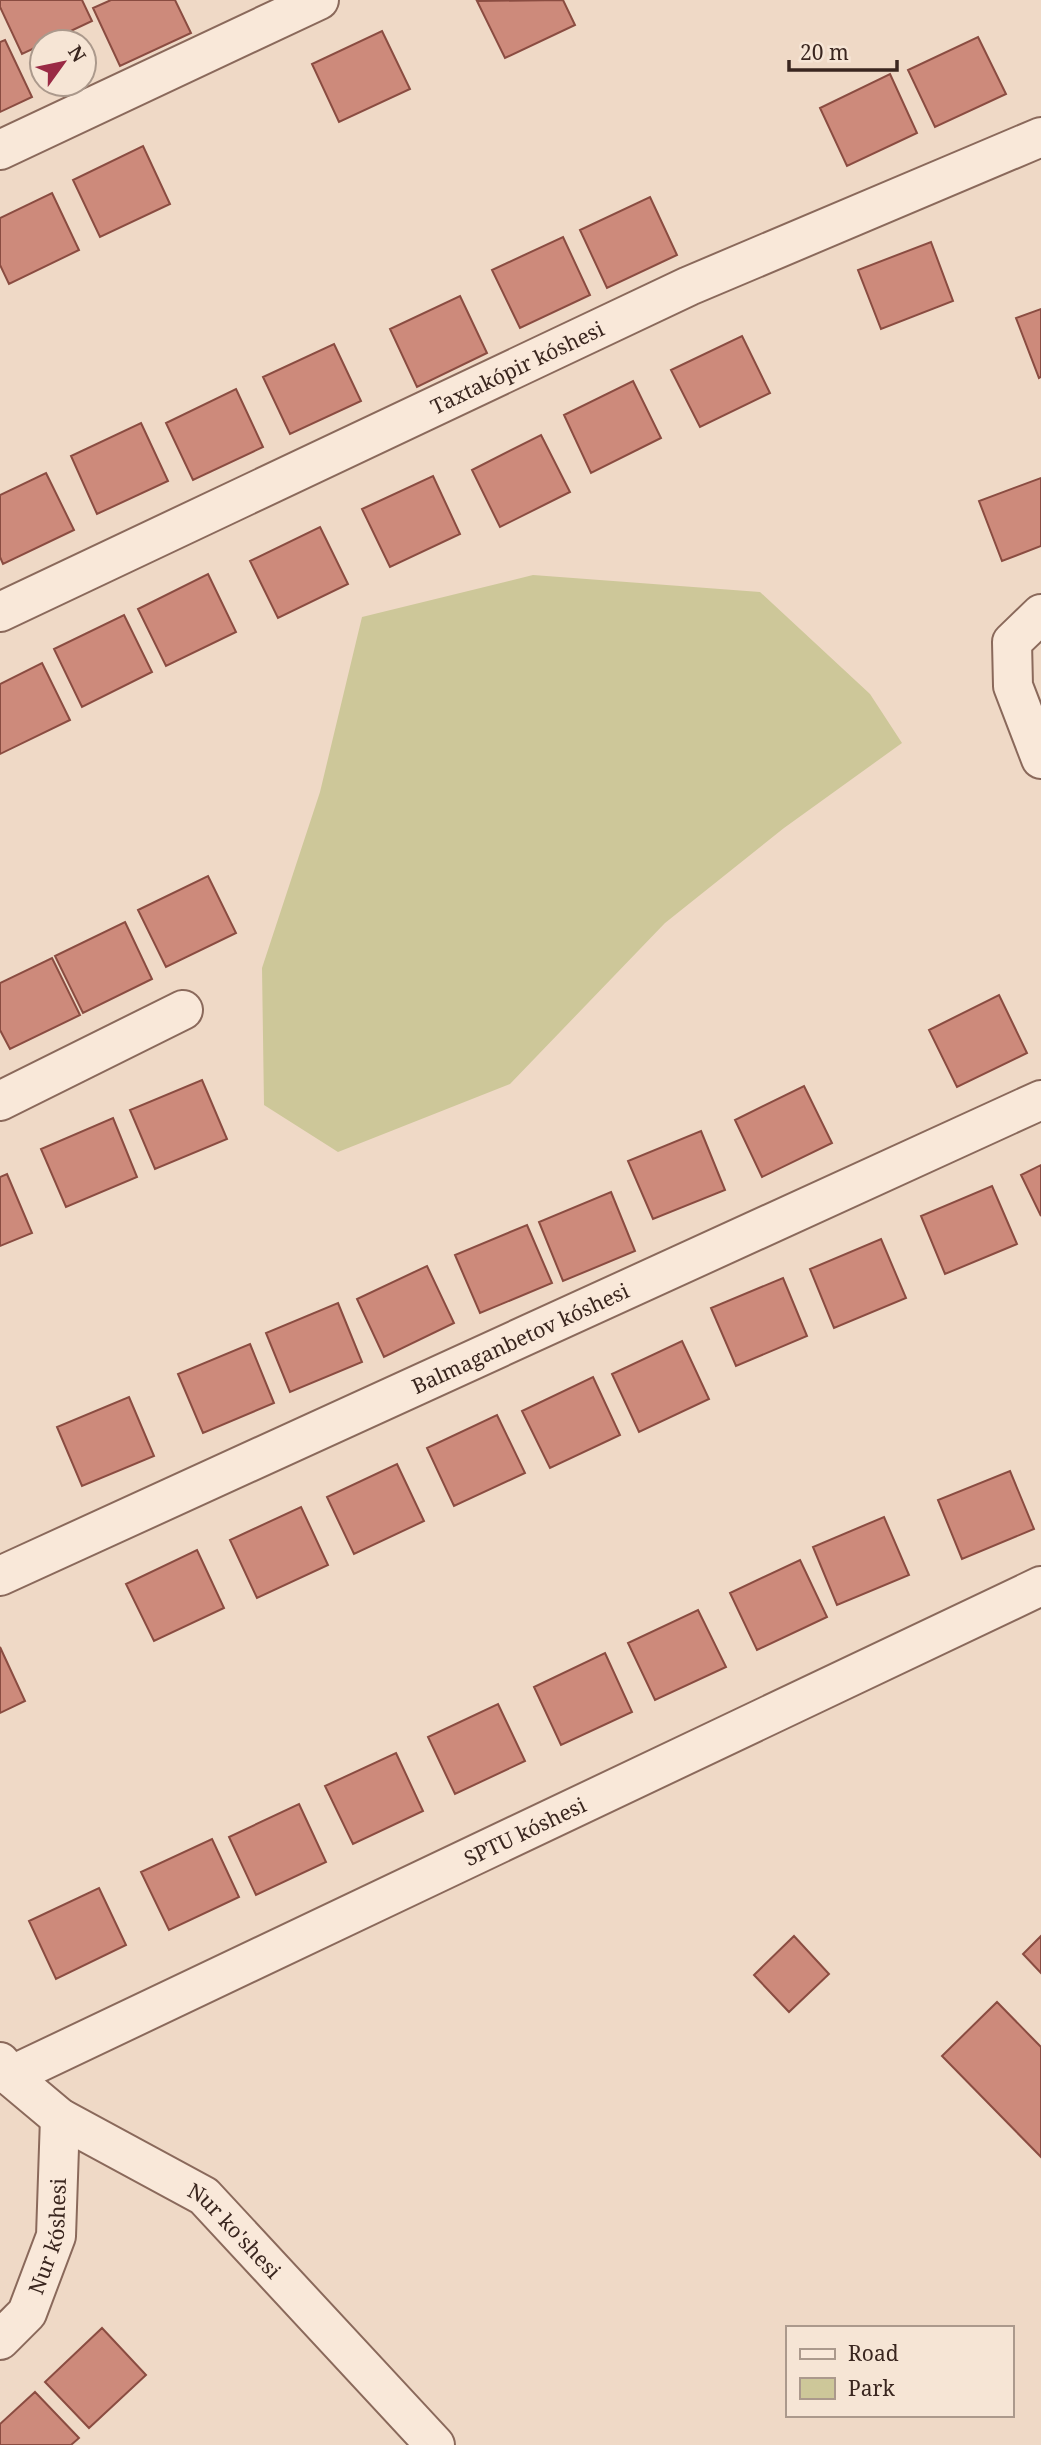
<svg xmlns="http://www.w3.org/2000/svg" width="1041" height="2445" viewBox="0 0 1041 2445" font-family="'Noto Serif',serif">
<rect width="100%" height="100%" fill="#efd9c6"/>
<path fill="#cdc799" d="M533,575l227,17 110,102 32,49 -118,85 -119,95 -155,161 -172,68 -74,-47 -2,-137 58,-176 42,-175z"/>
<path fill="#cd8a7b" stroke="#8a4c41" stroke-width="2" d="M0,0h82l10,21 -70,33 -22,-47z
M111,0h64l16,33 -71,33 -27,-58z
M563,0l12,25 -70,33 -28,-57z
M382,31l28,58 -71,33 -27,-58z
M978,37l28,57 -71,33 -27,-57z
M5,40l27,57 -32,15v-70z
M890,74l27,59 -70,33 -27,-58z
M143,146l27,58 -70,33 -27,-57z
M52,193l27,57 -70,34 -9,-19v-47z
M650,197l27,58 -70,33 -27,-58z
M563,237l27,58 -70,33 -28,-58z
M931,242l22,59 -72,28 -23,-59z
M460,296l27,57 -70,34 -27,-58z
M1041,309v68l-2,1 -23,-60z
M742,336l28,57 -70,34 -29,-57z
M334,344l27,57 -71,33 -27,-57z
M633,381l28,57 -70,35 -27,-58z
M236,389l27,58 -70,33 -27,-57z
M141,423l27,58 -71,33 -26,-58z
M541,435l29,57 -70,35 -28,-57z
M46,473l28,57 -71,34 -3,-7v-62z
M433,476l27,58 -70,33 -28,-58z
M1041,478v68l-39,15 -23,-60z
M320,527l28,57 -70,34 -28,-57z
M208,574l28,58 -70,34 -28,-57z
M124,615l28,57 -70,35 -28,-58z
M42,663l28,57 -70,34v-70z
M208,876l28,57 -70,34 -28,-57z
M125,922l27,57 -69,34 -28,-57z
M52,958l28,57 -70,34 -10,-19v-47z
M999,995l28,58 -70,34 -28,-57z
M202,1080l25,59 -72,30 -25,-59z
M804,1086l28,57 -70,34 -27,-57z
M113,1118l24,59 -71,30 -25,-58z
M701,1131l24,59 -72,29 -25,-58z
M1041,1165v51l-20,-41z
M7,1174l25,59 -32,13v-69z
M992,1186l25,58 -72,30 -24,-58z
M611,1192l24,59 -72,30 -24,-59z
M527,1225l25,58 -72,30 -25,-58z
M881,1239l25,59 -72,30 -24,-59z
M427,1266l27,57 -70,34 -27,-58z
M783,1278l24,58 -71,30 -25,-58z
M338,1303l24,59 -72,30 -24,-59z
M682,1341l27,58 -70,33 -27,-58z
M250,1344l24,59 -71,30 -25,-59z
M593,1377l27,58 -70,33 -28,-57z
M129,1397l25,59 -72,30 -25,-59z
M497,1415l28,58 -71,33 -27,-58z
M397,1464l27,57 -70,33 -27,-57z
M1010,1471l24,58 -72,30 -24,-59z
M301,1507l27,58 -71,33 -27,-58z
M884,1517l25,58 -72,30 -24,-58z
M197,1550l27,58 -70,33 -28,-57z
M800,1560l27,57 -70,33 -27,-57z
M698,1610l28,57 -71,33 -27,-57z
M0,1647l25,54 -25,12z
M605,1653l27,59 -71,33 -27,-58z
M498,1704l27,57 -70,33 -27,-57z
M396,1753l27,58 -70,33 -28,-58z
M299,1804l27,58 -70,33 -27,-58z
M212,1839l27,58 -70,33 -28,-58z
M99,1888l27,57 -70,34 -27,-58z
M794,1936l35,38 -40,38 -35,-37z
M1041,1936v37l-18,-19z
M997,2002l44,45v110l-99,-101z
M102,2328l44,47 -57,53 -44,-46z
M35,2392l44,46 -8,7h-71v-21z"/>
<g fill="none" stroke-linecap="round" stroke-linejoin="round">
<defs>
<g id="minor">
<path d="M0,150l319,-150"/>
<path id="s1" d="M0,612l689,-326 352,-149"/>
<path d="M1041,614l-29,28 1,44 28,73"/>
<path d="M0,1101l183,-91"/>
<path id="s2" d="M0,1576l1041,-476"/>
<path id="s3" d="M0,2062l10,14 50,42 144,78 231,249"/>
<path id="s4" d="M10,2076l1031,-490"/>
<path id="s5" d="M0,2340l27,-27 29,-77 4,-118"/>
</g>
</defs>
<use href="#minor" stroke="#8a695b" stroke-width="42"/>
<use href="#minor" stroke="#f9e8d9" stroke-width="38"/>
</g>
<g text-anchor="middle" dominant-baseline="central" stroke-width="7" stroke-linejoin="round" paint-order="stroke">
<g font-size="21" fill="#3a261f" stroke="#f6e5d5">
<text stroke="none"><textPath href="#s1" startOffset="572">Taxtakópir kóshesi</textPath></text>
<text stroke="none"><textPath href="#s2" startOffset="572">Balmaganbetov kóshesi</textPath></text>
<text stroke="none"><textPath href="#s4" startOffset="570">SPTU kóshesi</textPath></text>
<text stroke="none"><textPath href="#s3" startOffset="292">Nur ko'shesi</textPath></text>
<text stroke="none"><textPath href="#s5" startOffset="119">Nur kóshesi</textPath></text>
</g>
</g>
<rect x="786" y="2326" width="228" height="91" fill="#f6e5d5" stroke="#ab998c" stroke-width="2"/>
<rect x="800" y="2349" width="35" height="10" fill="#f9e8d9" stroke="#ab998c" stroke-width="2"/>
<text x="848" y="2361" font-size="21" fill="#3a261f">Road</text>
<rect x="800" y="2378" width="35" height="21" fill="#cdc799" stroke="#ab998c" stroke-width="2"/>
<text x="848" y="2396" font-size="21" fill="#3a261f">Park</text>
<g transform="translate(63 63) rotate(57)"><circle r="33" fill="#f6e5d5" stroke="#ab998c" stroke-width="2"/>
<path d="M0-5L12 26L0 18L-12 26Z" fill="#9a2a45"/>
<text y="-10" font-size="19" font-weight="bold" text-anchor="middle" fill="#3a261f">N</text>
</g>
<path d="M789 60v10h108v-10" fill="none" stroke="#3a261f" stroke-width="3.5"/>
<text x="800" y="60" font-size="21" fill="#3a261f" stroke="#f6e5d5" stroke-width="5" paint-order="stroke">20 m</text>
</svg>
